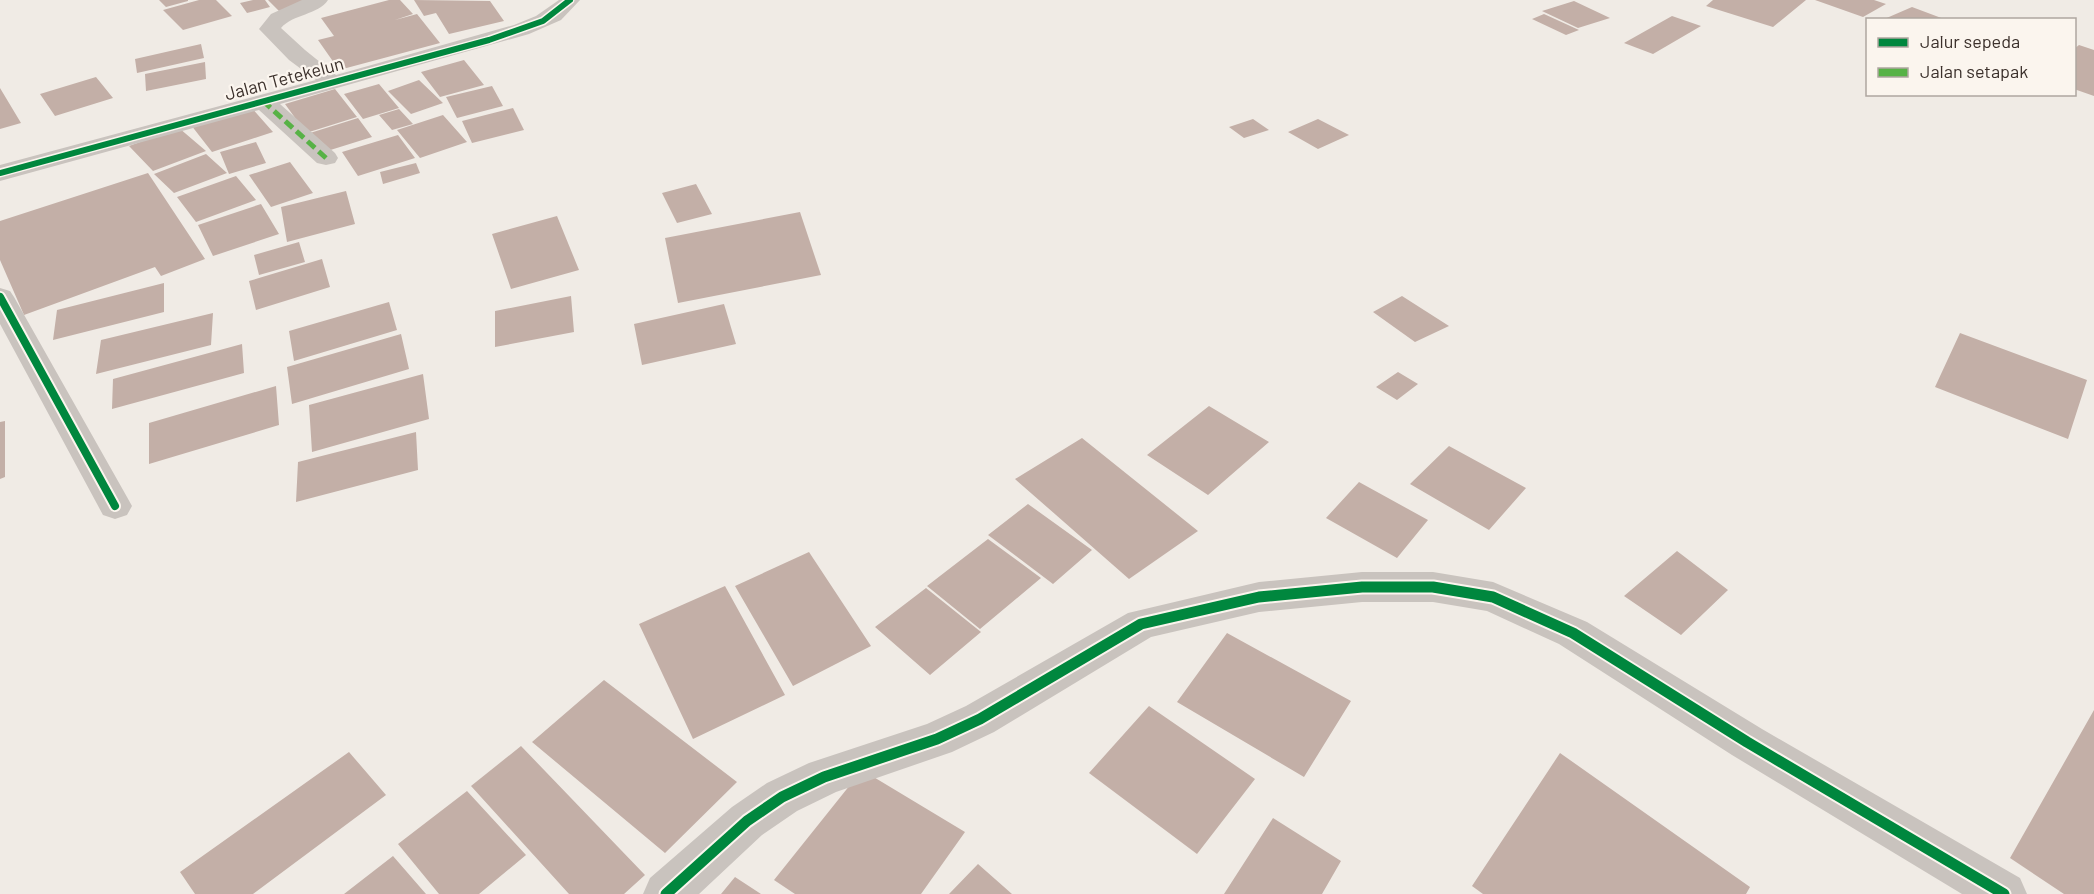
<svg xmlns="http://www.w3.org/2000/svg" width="2094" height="894" viewBox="0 0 2094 894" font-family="Barlow,sans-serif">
<rect width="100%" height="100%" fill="#f0ebe5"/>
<path fill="#c3afa7" d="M159,0h29v1l-22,6z
M199,0h17l16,16 -49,14 -20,-20z
M253,0h12l5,7 -23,6 -7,-10z
M268,0h45l-34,11z
M389,0h11l13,14 -18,6 22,-6 23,29 -101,27 -21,-30 16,-4 -13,-18z
M414,0l76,1 14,20 -55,13 -13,-21 -12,3z
M1713,0h93l-33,27 -67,-21z
M1815,0h59l12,4 -23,13z
M1574,1l36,17 -32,10 -36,-17z
M1912,7l32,12v1h-62z
M1544,14l35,16 -13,5 -34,-16z
M1672,16l29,10 -48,28 -29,-11z
M201,44l3,14 -67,15 -2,-14z
M2079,45l15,5v46l-20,-7v-40z
M464,60l20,25 -44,12 -19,-25z
M205,62l1,17 -60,12 -1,-17z
M96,77l17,21 -58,18 -15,-22z
M419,80l24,23 -32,11 -23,-23z
M379,84l20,24 -36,11 -19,-25z
M492,86l11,20 -46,12 -11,-21z
M0,88l21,35 -21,6z
M335,89l22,28 -51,16 -21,-29z
M250,106l23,26 -61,20 -21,-27z
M513,108l11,22 -52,13 -10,-22z
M399,109l14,15 -21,6 -13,-15z
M443,115l24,27 -47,16 -23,-28z
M358,118l14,19 -48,15 -14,-19z
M1253,119l16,11 -25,8 -15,-11z
M1318,119l31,16 -31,14 -30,-17z
M179,128l27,23 -53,20 -24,-25z
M398,135l17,23 -57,18 -16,-24z
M256,142l10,21 -37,11 -9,-22z
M206,154l21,19 -53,20 -20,-19z
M290,162l23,31 -42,14 -22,-32z
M416,163l4,10 -37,11 -3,-12z
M148,173l57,86 -44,17 -6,-9 -131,48 -24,-55v-39z
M236,176l20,24 -60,22 -19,-25z
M696,184l16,30 -35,9 -15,-30z
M346,191l9,33 -68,18 -6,-35z
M261,204l18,30 -66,22 -15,-31z
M800,212l21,63 -143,28 -13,-65z
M557,216l22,54 -68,19 -19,-55z
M299,242l6,20 -46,13 -5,-20z
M322,259l8,28 -74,23 -7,-29z
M164,283v29l-111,28 4,-30z
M571,296l3,36 -79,15v-36z
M1402,296l47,30 -34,16 -42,-30z
M389,302l8,28 -103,31 -5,-30z
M724,304l12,40 -94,21 -8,-41z
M213,313l-2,32 -115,29 5,-34z
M1960,333l127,47 -19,59 -133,-52z
M401,334l8,35 -117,35 -5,-37z
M242,344l2,29 -132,36 1,-30z
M1398,372l20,12 -21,16 -21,-13z
M423,374l6,45 -117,33 -3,-47z
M276,386l3,39 -130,39v-41z
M1209,406l60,36 -61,53 -61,-40z
M5,421v56l-5,2v-57z
M416,432l2,38 -122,32 2,-40z
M1082,438l116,93 -69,48 -114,-100z
M1449,446l77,42 -37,42 -79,-46z
M1359,482l69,38 -31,38 -71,-40z
M1028,504l64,46 -39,34 -65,-49z
M988,539l53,39 -61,51 -53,-43z
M1677,551l51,39 -47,45 -57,-39z
M809,552l62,94 -78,40 -58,-100z
M725,586l60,109 -92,44 -54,-115z
M926,588l55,44 -51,43 -55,-48z
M1227,633l124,68 -47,76 -127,-75z
M604,680l133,102 -72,71 -133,-111z
M1149,706l106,73 -58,75 -108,-81z
M2094,710v184h-30l-54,-36z
M521,746l124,129 -21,19h-55l-98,-108z
M349,752l37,43 -133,99h-58l-15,-22z
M1560,753l190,134 -4,7h-263l-11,-8z
M862,770l103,62 -44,62h-126l-21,-14z
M467,791l59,64 -47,39h-40l-41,-50z
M1273,818l68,43 -19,33h-98z
M393,856l33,38h-82z
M978,864l34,30h-63z
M735,877l26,17h-40z"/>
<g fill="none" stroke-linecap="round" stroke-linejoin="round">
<path fill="#c9c3be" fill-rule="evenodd" d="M302,0h26c-10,15 -35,14 -47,28l24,22 31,25 178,-50 22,-9 23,-16h21l-19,20 -32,14 -249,70 55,49 3,5 -3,5 -9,2 -9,-2 -58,-53 -259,71v-16l316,-85 -27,-20 -30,-31 12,-15z
M0,288l10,3 4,6 113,200 5,9 -5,9 -12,4 -12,-4 -103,-191z
M1362,572h71l60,10 94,40 175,107 258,149 7,16h-65l-230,-139 -173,-111 -72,-33 -54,-9h-71l-103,10 -108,25 -157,95 -42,20 -116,40 -39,19 -35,24 -63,59h-56l7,-16 82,-71 35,-24 42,-20 118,-39 39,-18 162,-93 131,-31z"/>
<path stroke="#57b246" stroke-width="5" stroke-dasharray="10 5" stroke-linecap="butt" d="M263,101l63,57"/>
<defs>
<path id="cycleway-far2" d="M0,173l489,-133 54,-19 27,-21"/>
<path id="cycleway-far1" d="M0,297l115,209"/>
<path id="cycleway" d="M666,894l81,-73 35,-24 42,-20 113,-38 43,-20 161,-95 118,-27 103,-10h71l60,10 80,36 174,109 257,152"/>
</defs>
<use href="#cycleway-far2" stroke="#fbf5ee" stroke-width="9"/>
<use href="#cycleway-far1" stroke="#fbf5ee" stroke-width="12"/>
<use href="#cycleway" stroke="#fbf5ee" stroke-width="15"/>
<use href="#cycleway-far2" stroke="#00873e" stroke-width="6"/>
<use href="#cycleway-far1" stroke="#00873e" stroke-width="8"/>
<use href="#cycleway" stroke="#00873e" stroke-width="11"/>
</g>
<g text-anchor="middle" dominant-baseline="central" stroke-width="4.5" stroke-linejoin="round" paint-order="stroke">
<g font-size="18" fill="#3b302b" stroke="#fbf5ee">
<text transform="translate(284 78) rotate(-15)">Jalan Tetekelun</text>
</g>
</g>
<rect x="1866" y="18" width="210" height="78" fill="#fbf5ee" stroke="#aea6a0" stroke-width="1.5"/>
<rect x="1878" y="38" width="30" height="9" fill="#00873e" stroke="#aea6a0" stroke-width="1.5"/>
<text x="1920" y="48" font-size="18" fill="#3b302b">Jalur sepeda</text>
<rect x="1878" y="68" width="30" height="9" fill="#57b246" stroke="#aea6a0" stroke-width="1.5"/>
<text x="1920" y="78" font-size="18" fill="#3b302b">Jalan setapak</text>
</svg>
